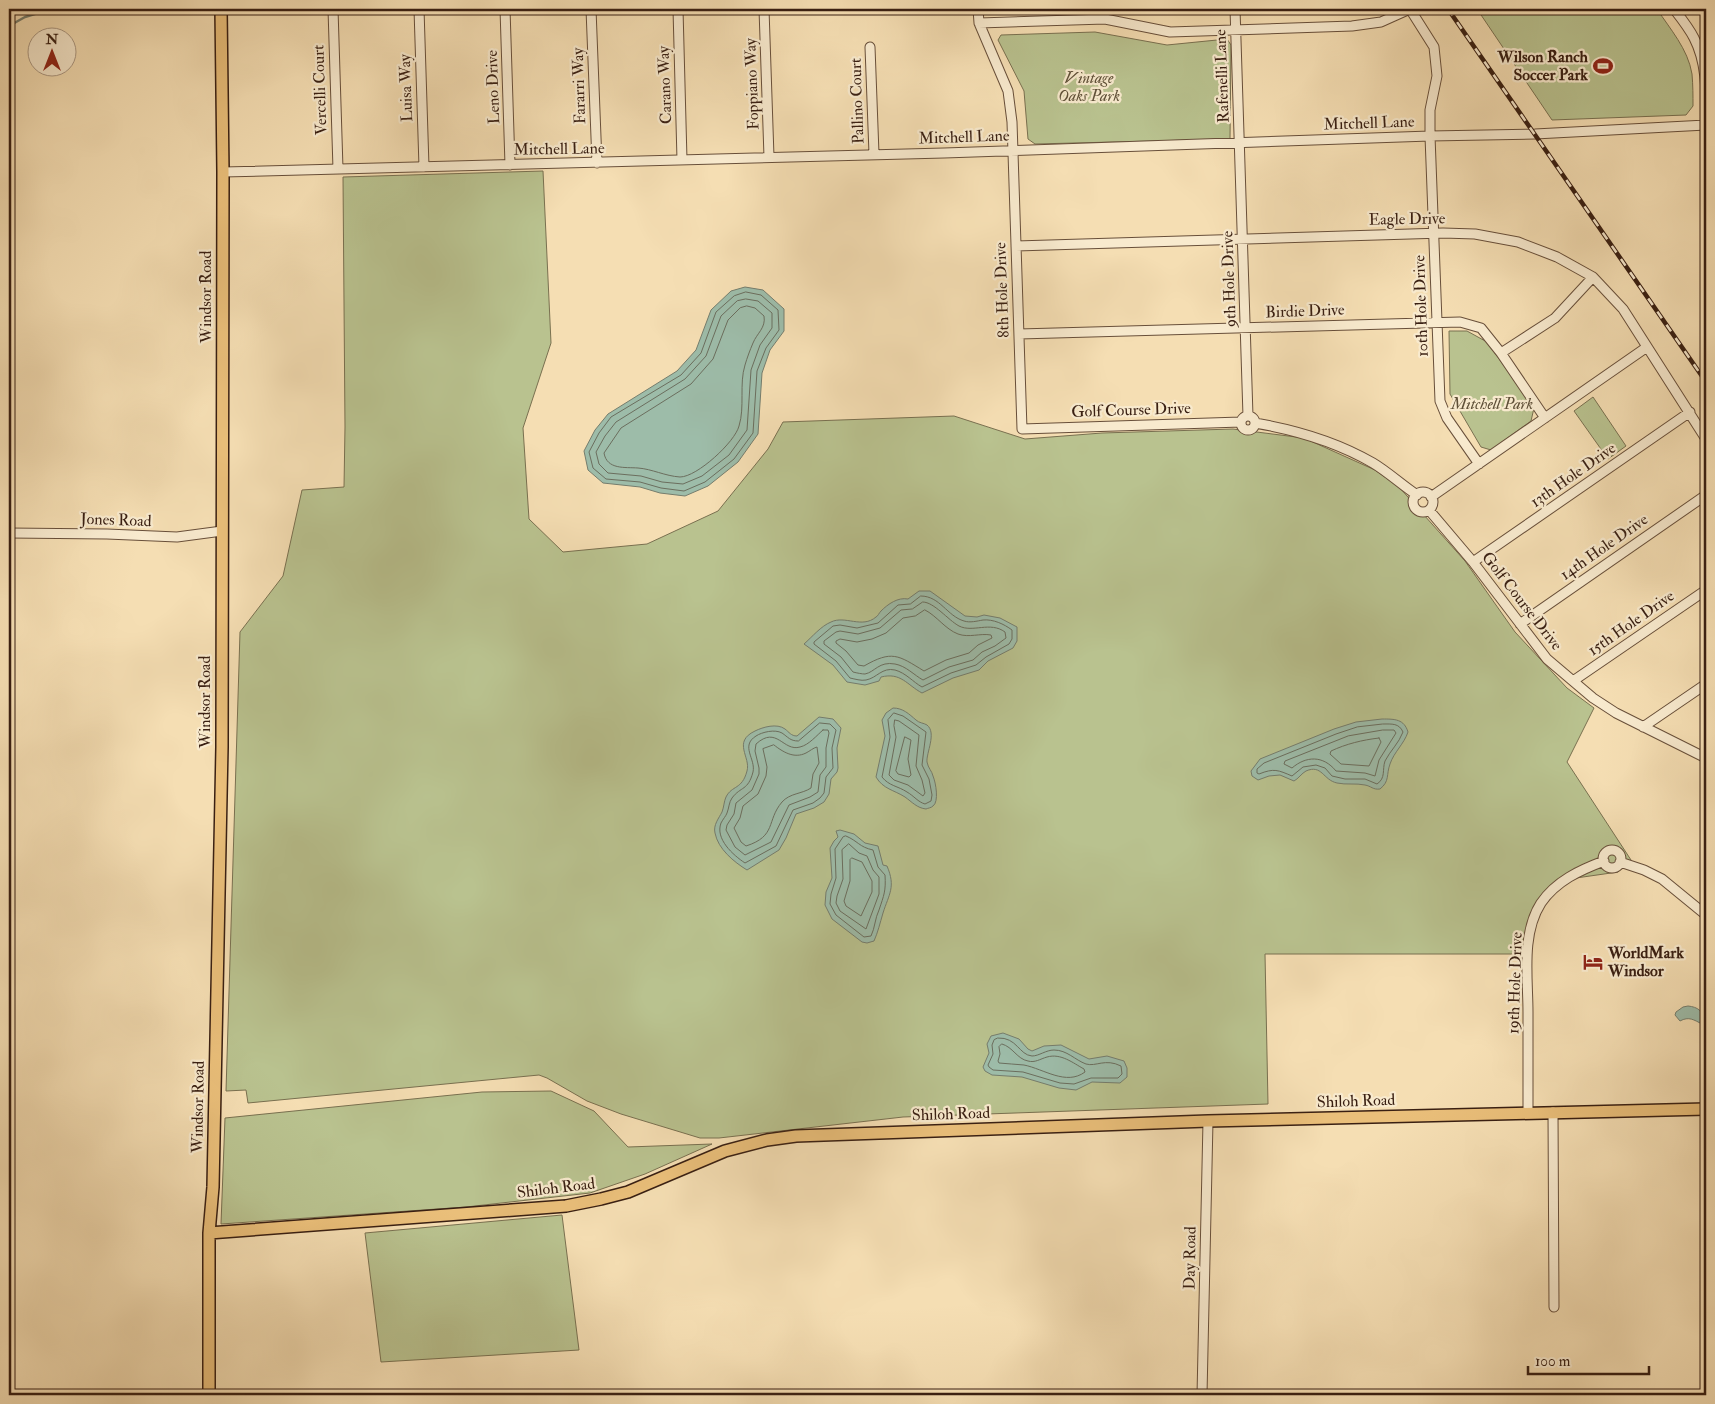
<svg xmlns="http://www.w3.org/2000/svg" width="1715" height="1404" viewBox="0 0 1715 1404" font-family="'IM FELL Double Pica',serif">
<rect width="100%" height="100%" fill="#f5deb3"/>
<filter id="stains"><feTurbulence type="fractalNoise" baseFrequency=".004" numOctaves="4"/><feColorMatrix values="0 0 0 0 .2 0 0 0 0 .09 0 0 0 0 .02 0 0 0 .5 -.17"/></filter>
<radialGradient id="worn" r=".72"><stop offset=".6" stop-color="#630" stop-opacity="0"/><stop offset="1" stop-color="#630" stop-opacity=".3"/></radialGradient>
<path fill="#b9c28f" stroke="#797050" d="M1477,9h180c13,20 31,40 35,65 1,11 1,22 1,32l-7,9 -134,5z
M1095,32l72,13 60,-6 4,6 -1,94 -195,5 -7,-5 -4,-48 -26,-51 3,-5z
M543,171l8,172 -28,85 6,91 34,33 84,-8 71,-33 50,-62 15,-27 171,-6 71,23 77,-6 131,-4 71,9 71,32 24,17 66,74 50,71 52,56 27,20 -27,54 64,98 -13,12 -63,9 -23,31 -9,42h-258l3,150 -365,13 -184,21h-19l-79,-24 -34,-13 -40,-23 -8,-3 -291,28 -2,-13 -20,1 14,-459 43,-56 19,-86 42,-3 1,-60 -2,-250z
M1449,331h18l20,11 47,66 -3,13 -40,29 -10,-3 -31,-53z
M1593,397l33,49 -18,13 -34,-48z
M551,1091l43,20 34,36 84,-3 -67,30 -55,19 -124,14 -245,17 4,-106 257,-26z
M562,1215l17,135 -198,12 -16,-129z"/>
<path fill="#9dbca9" stroke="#757d6d" d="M745,287l18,3 21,19v22l-14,19 -8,23 -4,61 -20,28 -30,24 -23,10 -25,-3 -20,-6 -37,-4 -15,-13 -4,-19 11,-21 13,-16 69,-43 19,-21 15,-40 20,-19z
M919,591h11l35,25 12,1 7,-2 16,3 17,9v14l-4,7 -25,13 -9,9 -26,8 -31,15c-15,-8 -21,-21 -41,-16l-2,4 -14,4 -18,-3 -14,-17 -29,-21c8,-7 17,-18 27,-22 14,-7 31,7 45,-5 2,-1 3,-4 5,-6 7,-7 17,-14 27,-12z
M893,708c10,0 16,6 23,12 3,3 8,3 11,5 10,8 -1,28 0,37 1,6 5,9 6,14 3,7 6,26 0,30 -2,2 -5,2 -7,3 -9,-1 -14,-7 -21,-12 -11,-7 -22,-8 -29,-20l9,-41 -3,-16 4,-7z
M819,717l14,2 8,9 -4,20 1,20 -1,4 -6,7 -2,15 -5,8 -10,6 -18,6 -10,24 -7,12 -32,20c-13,-8 -29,-21 -32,-37 -2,-8 4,-15 7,-21 2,-5 2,-11 4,-15 6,-12 16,-7 21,-26 4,-14 -15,-29 8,-40 8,-4 22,-8 30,-2 4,3 6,7 12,7z
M1382,719c13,0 22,0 26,13 -4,12 -14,20 -18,32 -4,11 0,17 -10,25 -7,1 -9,-3 -15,-4 -9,-2 -19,0 -28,-2 -14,-3 -15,-19 -31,-12 -4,2 -8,8 -12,10l-14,-6 -11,1 -11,4 -6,-4 -1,-5 9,-12 74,-30 22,-7z
M840,830l14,4 11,9 13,3 5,19 4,1c9,21 2,28 -4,47 -3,10 -5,19 -9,28l-7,2 -5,-1 -30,-23 -7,-14 1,-13 6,-14 -2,-30 4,-7 4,-4 -2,-6z
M1688,1006c10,1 15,5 17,15l-3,3c-8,-4 -13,-8 -22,-3l-5,-6 1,-3 7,-5z
M1003,1033l16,6 9,10 4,2 12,-5 17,-1 28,14 18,-3 17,5 3,7v9l-7,6 -28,-1 -16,8 -17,-2 -37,-11 -30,-2 -7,-4 -2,-4 6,-14 -2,-9 4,-8z"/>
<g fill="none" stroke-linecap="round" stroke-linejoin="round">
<path stroke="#6b6e5e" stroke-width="1" d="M746,292l15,3 17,15 1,20 -13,18 -9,23 -4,62 -19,26 -29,23 -21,9 -23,-3 -21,-6 -34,-3 -13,-11 -4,-16 10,-19 12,-16 70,-42 20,-22 15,-41 18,-16z
M746,299l12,2 14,12v15l-12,17 -9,25 -4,60 -18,25 -27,21 -19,8 -21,-2 -21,-6 -33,-3 -9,-9 -3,-12 9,-16 11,-14 69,-43 21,-23 15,-40 16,-15z
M747,306l8,2 9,8c2,12 -7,17 -11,27 -3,7 -6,15 -8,22 -6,19 0,42 -6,61 -4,16 -42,51 -59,51 -15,-1 -28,-8 -42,-9 -13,-1 -31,2 -34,-15l17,-25 70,-44 22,-25 15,-39 12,-12z
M921,596c19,0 26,20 43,25 6,2 13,0 19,-1 10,-1 21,4 29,10v9l-3,5 -23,13 -10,8 -25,8 -29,14c-9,-5 -16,-14 -27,-17 -13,-3 -18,8 -29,10 -5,1 -11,-1 -16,-2l-14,-17 -22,-17v-2l19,-16 7,-1 17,3 21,-5 20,-18 12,-1z
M923,602c11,0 25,18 36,24 14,7 31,-5 46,6l1,6 -11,8 -13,6 -9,8 -24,7 -26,13c-9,-5 -17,-14 -28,-16 -16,-3 -20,8 -30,10 -3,0 -8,-1 -12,-2l-12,-15 -17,-13v-3l12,-9 4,-1 18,3 22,-6 21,-18 11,-1z
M925,610c12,6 20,19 33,24 11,4 22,-1 33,1l1,3 -14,7 -9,8 -23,7 -22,11c-26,-16 -32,-21 -60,-5l-6,-1 -12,-14 -10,-8v-2l4,-2 17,3 15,-3 14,-6 17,-15 12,-2z
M894,713l9,3 23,16 -4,33 7,14 3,16 -1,6 -6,3c-7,-2 -11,-8 -18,-12 -9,-6 -18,-6 -25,-15l8,-40 -2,-17z
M895,720l4,1 20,14 -3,31 6,14 3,13 -2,3 -15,-11 -14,-5 -5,-5 7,-38 -2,-11z
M820,723l10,1 6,6 -4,18 1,20 -7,9 -2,16 -4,5 -7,5 -20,7 -17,36 -31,17c-12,-8 -30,-24 -24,-40 2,-4 5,-7 6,-10 2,-5 2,-11 5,-15 9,-12 16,-7 21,-26 3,-13 -13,-26 3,-36 6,-4 19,-7 26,-3 6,4 8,8 16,8z
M1383,724c9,0 16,-1 20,8 -4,11 -13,19 -18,29 -3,9 1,17 -8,23l-12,-5h-20l-13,-3 -7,-8 -9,-3 -13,2 -11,9c-14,-6 -18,-8 -33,-2l-2,-1v-4l7,-6 72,-29 21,-7z
M823,730h5l1,3 -3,15v19l-6,8 -2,17 -8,5 -21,8 -18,37 -26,13 -10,-8 -9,-17 1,-5 7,-11 2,-11 16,-13 7,-16v-6l-4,-17 1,-7c21,-19 27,8 44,3 9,-2 17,-12 23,-17z
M1383,730h11l2,3 -17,27 -4,16 -10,-3 -29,-2c-13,-16 -30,-15 -44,-3l-8,-4 1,-3 63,-25z
M905,737l6,3 -3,19 3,16 -2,2 -11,-3 -2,-3z
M1379,738l2,4 -12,24 -28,-2 -11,-10 1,-3c15,-7 31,-11 48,-13z
M774,745c9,7 20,14 32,8 4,-2 7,-5 11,-6l2,16 -6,11 -2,14c-9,6 -21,5 -29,14 -16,19 -5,34 -36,44l-5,-4 -7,-14 6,-10 3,-12 15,-12 8,-18 1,-9 -4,-18z
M846,836c12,5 13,11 27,14l5,17 7,8c1,16 -1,20 -6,35 -4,8 -4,18 -8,26l-7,1 -28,-22 -6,-11 1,-10 5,-16 -1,-29 8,-12z
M849,844l10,9 8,3 6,14 6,7v17l-13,35 -26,-18 -4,-8 1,-7 6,-17 -1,-29z
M852,858l10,4 10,19v11l-11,24 -15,-10 -2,-5 6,-20v-21z
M998,1038c19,-1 21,17 34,18 7,0 14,-6 22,-6 13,0 21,10 32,14 10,3 19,-6 35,2l1,8 -4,4h-27l-17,6 -14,-1 -37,-11 -30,-2 -4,-3 -1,-2 5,-11 -1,-9 2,-5z
M1002,1044c11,3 15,15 26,17 7,2 12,-2 19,-4 14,-4 26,6 37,12l1,3c-19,14 -41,-3 -61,-7 -8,-1 -17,-1 -25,-2l-1,-2 2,-7 -1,-7z"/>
<path stroke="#757d6d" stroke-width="2.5" d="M9,26l16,-9 26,-8"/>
<defs>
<path id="minor" d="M333,9l5,160
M419,9l5,158
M505,9l5,156
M591,9l6,154
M678,9l4,151
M764,9l5,148
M978,9l1,14 29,68 4,31 10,307 219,-7
M1235,9l13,407
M1410,9l24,38 3,29 -7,34v26l10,265 7,17 32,46
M1674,9c7,9 15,19 20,29 14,27 12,58 12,87
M979,23l126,-4 65,13 182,-6 29,-4 29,-13
M870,47l4,107
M223,172l721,-19 486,-17 105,-2 171,-9
M1016,246l427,-13 32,1 43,8 39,15 36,20 30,32 83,130
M1019,334l441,-12 21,6 20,25 44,65
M1501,353l54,-35 38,-41
M1241 423a7 7 0 1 1 14 0a7 7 0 1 1-14 0Z
M1255,423c41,7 82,19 118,40 15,9 29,22 44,32
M1413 502a10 10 0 1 1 20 0a10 10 0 1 1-20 0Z
M1431,497l216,-150
M1429,510l44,52 74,97 46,39 23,15 90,45
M9,533l98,1 70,3 45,-6
M1473,562l217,-150
M1520,624l186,-129
M1573,681l133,-91
M1643,727l63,-43
M1603 859a9 9 0 1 1 18 0a9 9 0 1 1-18 0Z
M1620,862l24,8 18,9 44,36
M1528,1112c0,-33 0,-66 0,-100 0,-34 -7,-78 13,-109 15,-22 39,-33 63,-42
M1553,1112l1,195
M1202,1395l6,-274"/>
<path id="major" d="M209,1233l357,-27 35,-7 27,-7 97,-41 42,-11 29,-4 412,-15 498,-12
M209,1395v-162l4,-46 9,-440 1,-575 -2,-163"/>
</defs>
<use href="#minor" stroke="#684f3a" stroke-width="11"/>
<use href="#major" stroke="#391f12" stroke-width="14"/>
<use href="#minor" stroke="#f8eace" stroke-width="9"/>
<use href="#major" stroke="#eabf7a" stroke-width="11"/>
<defs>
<path id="rail" d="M1448,9l258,373"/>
</defs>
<use href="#rail" stroke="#391f12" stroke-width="4.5"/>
<use href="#rail" stroke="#f8eace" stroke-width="2.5" stroke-dasharray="8" stroke-linecap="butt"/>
</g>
<defs>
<symbol id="stadium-bare" viewBox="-9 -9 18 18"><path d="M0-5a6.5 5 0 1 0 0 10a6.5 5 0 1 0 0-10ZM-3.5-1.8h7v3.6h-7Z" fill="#8f2418" stroke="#f8eace" stroke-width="2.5" paint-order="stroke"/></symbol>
<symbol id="hotel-bare" viewBox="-9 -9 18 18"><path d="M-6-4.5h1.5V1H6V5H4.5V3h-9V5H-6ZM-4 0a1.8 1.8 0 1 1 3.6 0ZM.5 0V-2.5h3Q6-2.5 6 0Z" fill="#8f2418" stroke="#f8eace" stroke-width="2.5" paint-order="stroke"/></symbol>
</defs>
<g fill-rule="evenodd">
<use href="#stadium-bare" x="1589" y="52" width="28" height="28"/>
<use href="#hotel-bare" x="1579" y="948" width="28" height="28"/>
</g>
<g text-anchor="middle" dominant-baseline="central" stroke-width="4.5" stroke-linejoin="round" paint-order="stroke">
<g font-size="16" font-weight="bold" fill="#391f12" stroke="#f8eace" text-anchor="end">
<text x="1588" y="57">Wilson Ranch<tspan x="1588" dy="18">Soccer Park</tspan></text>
<text x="1608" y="953" text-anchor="start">WorldMark<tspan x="1608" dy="18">Windsor</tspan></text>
</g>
<g font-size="16" fill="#391f12" stroke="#f8eace">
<text transform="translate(1222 76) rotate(-92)">Rafenelli Lane</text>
<text transform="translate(752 84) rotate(-92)">Foppiano Way</text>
<text transform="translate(665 85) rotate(-92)">Carano Way</text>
<text transform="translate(579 86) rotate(-92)">Fararri Way</text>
<text transform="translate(493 87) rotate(-92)">Leno Drive</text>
<text transform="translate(406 88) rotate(-92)">Luisa Way</text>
<text transform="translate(320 90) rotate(-92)">Vercelli Court</text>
<text transform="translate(857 101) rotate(-92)">Pallino Court</text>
<text transform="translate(1369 123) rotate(-2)">Mitchell Lane</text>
<text transform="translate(964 137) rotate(-2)">Mitchell Lane</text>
<text transform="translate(559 149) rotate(-1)">Mitchell Lane</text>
<text transform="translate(1407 219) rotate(-1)">Eagle Drive</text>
<text transform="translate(1229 279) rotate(-92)">9th Hole Drive</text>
<text transform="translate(1002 290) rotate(-92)">8th Hole Drive</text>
<text transform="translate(206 297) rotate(-90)">Windsor Road</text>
<text transform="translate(1421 306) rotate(-92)">10th Hole Drive</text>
<text transform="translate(1305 311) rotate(-2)">Birdie Drive</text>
<text transform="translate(1131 410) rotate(-2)">Golf Course Drive</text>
<text transform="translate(1573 475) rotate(-35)">13th Hole Drive</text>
<text transform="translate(116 520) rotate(2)">Jones Road</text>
<text transform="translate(1604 547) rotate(-35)">14th Hole Drive</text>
<text transform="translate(1522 601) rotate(52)">Golf Course Drive</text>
<text transform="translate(1631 623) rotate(-35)">15th Hole Drive</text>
<text transform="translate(205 702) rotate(-90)">Windsor Road</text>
<text transform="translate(1515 983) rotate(-88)">19th Hole Drive</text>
<text transform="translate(1356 1101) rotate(-2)">Shiloh Road</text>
<text transform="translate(198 1107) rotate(-89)">Windsor Road</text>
<text transform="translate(951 1114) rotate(-2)">Shiloh Road</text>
<text transform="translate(556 1188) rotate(-7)">Shiloh Road</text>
<text transform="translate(1190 1258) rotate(-89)">Day Road</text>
</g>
<g font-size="16" font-style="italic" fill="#5f5038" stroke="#f8eace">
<text x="1089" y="78">Vintage<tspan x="1089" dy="18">Oaks Park</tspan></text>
<text x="1492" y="404">Mitchell Park</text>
</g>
</g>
<rect width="1715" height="1404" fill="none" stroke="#f5deb3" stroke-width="30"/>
<rect x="10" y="10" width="1695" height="1384" fill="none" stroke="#391f12" stroke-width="2.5"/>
<rect x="15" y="15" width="1685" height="1374" fill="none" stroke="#391f12"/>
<g transform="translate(52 52)"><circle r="24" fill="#f8eace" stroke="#ac9983"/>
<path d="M0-4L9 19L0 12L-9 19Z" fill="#8f2418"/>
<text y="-8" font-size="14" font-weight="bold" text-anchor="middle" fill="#391f12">N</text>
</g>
<path d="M1528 1366v8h121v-8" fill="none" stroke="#391f12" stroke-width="2.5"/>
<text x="1535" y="1366" font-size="15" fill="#391f12" stroke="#f8eace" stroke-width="4" paint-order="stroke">100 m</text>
<rect width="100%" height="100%" filter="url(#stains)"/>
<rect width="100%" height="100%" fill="url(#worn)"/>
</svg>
